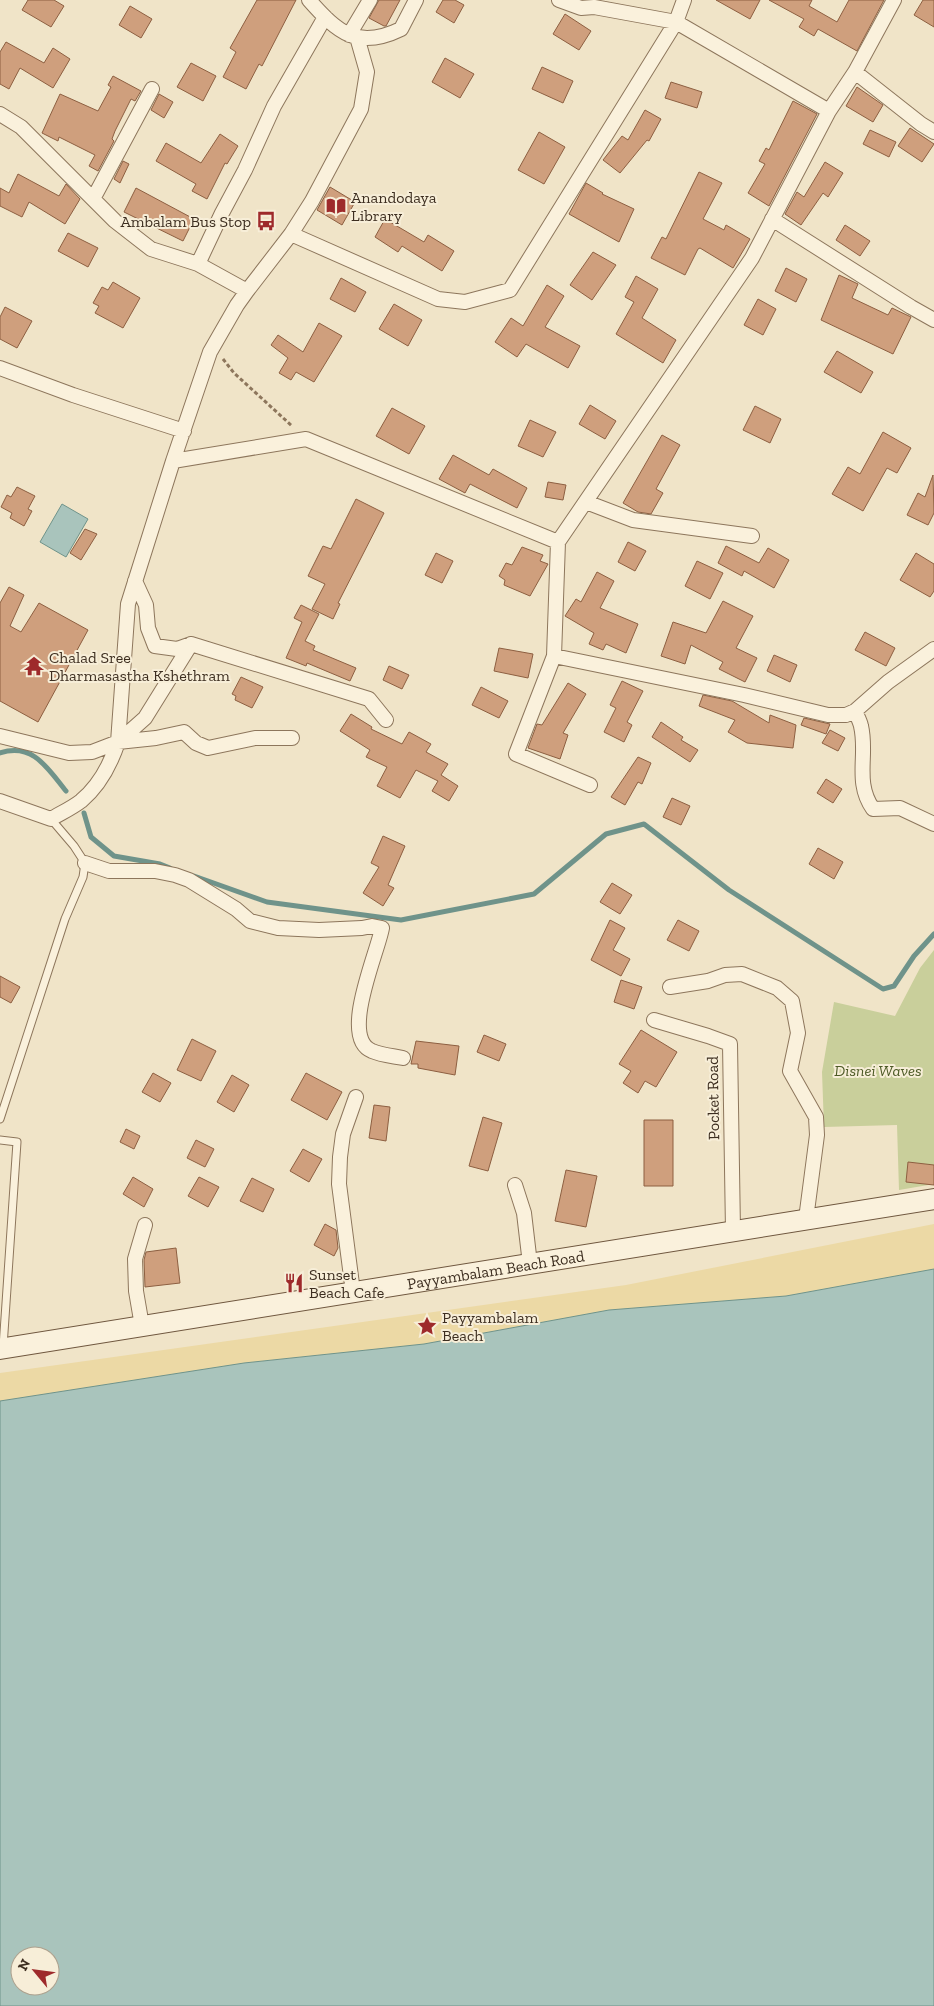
<svg xmlns="http://www.w3.org/2000/svg" width="934" height="2006" viewBox="0 0 934 2006" font-family="'Zilla Slab',serif">
<rect width="100%" height="100%" fill="#f0e4c8"/>
<path fill="#c9cf9b" d="M934,950v234l-35,6 -2,-65 -73,2 -2,-55 12,-70 61,14 25,-48z"/>
<path fill="#ecd9a5" d="M934,1224v45l-148,27 -177,14 -185,34 -180,19 -244,38v-28l626,-88z"/>
<path fill="#a9c4bc" stroke="#6f938a" fill-rule="evenodd" d="M62,504l26,15 -22,38 -26,-15z
M934,1269v737h-934v-605l244,-38 180,-19 185,-34 177,-14zM20,1956h30v30h-30z"/>
<g fill="none" stroke-linecap="round" stroke-linejoin="round">
<path stroke="#6f938a" stroke-width="5" d="M0,753c33,-11 48,16 66,38
M84,813l7,24 23,19 46,8 10,4
M194,876l73,26 134,18 133,-26 72,-60 38,-10 85,66 154,99 11,-3 20,-30 20,-22"/>
</g>
<path fill="#cf9f7d" stroke="#8d5f41" d="M28,0h26l10,6 -13,21 -29,-17z
M257,0h39l-34,66 -3,-2 -13,25 -23,-12 13,-25 -6,-4z
M379,0h21l-14,26h-2l-15,-8z
M443,0h12l9,5 -10,18 -18,-11z
M716,0h44l-10,19z
M769,0h43l-3,6 28,16 12,-22h35l-27,51 -39,-22 -4,7 -15,-9 5,-8z
M923,0h11v27l-20,-12z
M130,6l22,13 -11,19 -22,-13z
M565,14l26,17 -12,19 -26,-16z
M6,42l38,21 9,-15 17,11 -17,29 -33,-20 -11,21 -9,-5v-32z
M445,58l29,16 -14,24 -28,-16z
M191,63l25,13 -13,25 -26,-14z
M542,67l31,14 -10,22 -31,-14z
M113,76l28,15 -6,10 -4,-2 -16,32 -3,8 2,2 -16,30 -9,-5 6,-11 -36,-18 -1,4 -16,-8 18,-39 38,17 13,-24 -3,-2z
M671,82l31,10 -5,16 -32,-10z
M857,87l26,18 -10,17 -27,-16z
M159,94l14,8 -9,16 -13,-8z
M793,101l24,13 -48,92 -21,-13 17,-29 -6,-3 7,-13 3,2z
M645,110l16,9 -12,22 -2,-1 -27,33 -17,-13 19,-24 6,4z
M910,128l24,16 -12,18 -24,-16z
M870,130l26,12 -7,15 -26,-13z
M539,132l26,15 -21,37 -26,-14z
M220,134l18,12 -11,18 -2,-1 -18,36 -15,-8 4,-7 -40,-23 10,-18 35,20z
M123,161l6,3 -9,19 -6,-4z
M825,162l18,11 -15,24 -5,-4 -22,32 -16,-11 12,-22 7,5z
M699,172l23,11 -19,36 21,11 2,-5 24,14 -17,29 -33,-20 -2,1 -13,26 -34,-17 11,-21 4,2z
M18,174l41,22 7,-12 14,15 -15,25 -36,-22 -7,15 -22,-11v-18l9,5z
M586,183l17,10 -1,1 32,15 -15,33 -50,-28z
M330,187l25,15 -13,23 -25,-15z
M136,188l58,31 -11,22 -59,-29z
M385,219l39,23 4,-7 26,16 -12,20 -40,-25 -4,6 -23,-15z
M845,225l25,16 -10,15 -24,-16z
M68,233l30,15 -10,19 -30,-16z
M593,252l23,13 -24,35 -22,-15z
M786,268l21,11 -11,23 -21,-11z
M839,275l19,9 -6,14 36,17 4,-7 19,9 -18,37 -72,-34z
M636,276l22,13 -16,29 34,22 -13,23 -47,-29 18,-32 -9,-5z
M341,278l25,14 -11,20 -25,-13z
M113,282l27,16 -17,30 -28,-15 4,-7 -6,-3 9,-16 6,3z
M547,285l17,11 -19,31 35,19 -12,22 -42,-24 -9,13 -22,-15 16,-24 12,8z
M758,299l18,10 -13,26 -19,-10z
M394,304l28,16 -14,26 -29,-17z
M5,307l27,14 -15,27 -17,-9v-22z
M319,323l23,13 -28,46 -18,-10 -5,8 -12,-7 9,-15 -17,-13 7,-10 25,17z
M837,351l36,21 -12,21 -37,-21z
M590,405l26,16 -11,18 -26,-15z
M755,406l26,13 -11,24 -27,-13z
M392,408l33,18 -16,28 -33,-18z
M530,420l26,12 -13,25 -25,-11z
M883,432l28,16 -14,25 -10,-5 -24,43 -31,-17 16,-27 12,7z
M662,435l18,10 -24,44 7,4 -12,21 -13,-2 -15,-9z
M453,455l36,20 4,-6 34,19 -10,20 -47,-24 -5,9 -26,-14z
M933,475l1,38 -6,12 -21,-10 11,-22 7,4z
M548,482l18,3 -3,15 -18,-3z
M17,487l18,9 -7,13 4,2 -8,15 -14,-8 2,-5 -11,-6 6,-12 4,2z
M356,499l28,14 -46,90 2,1 -7,15 -21,-10 13,-25 -17,-8 15,-30 8,3z
M85,529l12,5 -16,26 -11,-7z
M628,542l18,9 -11,20 -17,-9z
M726,546l33,17 9,-15 21,12 -15,28 -30,-17 -2,5 -24,-13z
M522,547l21,8 -3,6 8,3 -18,32 -26,-11 1,-5 -6,-4 7,-13 6,2z
M436,553l17,8 -11,22 -17,-8z
M916,553l18,11v27l-4,6 -30,-17z
M697,561l26,12 -13,26 -25,-13z
M597,572l17,9 -14,27 38,16 -12,29 -20,-9 -3,6 -14,-6 5,-11 -29,-17 11,-17 5,3z
M9,587l15,8 -14,31 11,6 18,-29 49,27 -50,92 -38,-21v-98z
M723,601l30,15 -17,32 21,10 -12,24 -26,-13 4,-7 -32,-17 -6,19 -24,-8 12,-34 33,11z
M301,605l18,9 -14,27 10,5 -2,4 43,18 -6,13 -43,-18 -1,3 -20,-8 16,-36 -8,-4z
M865,632l30,16 -9,18 -31,-16z
M499,648l34,6 -5,24 -34,-7z
M774,655l23,10 -7,17 -23,-11z
M389,666l20,9 -7,14 -19,-9z
M241,677l22,10 -11,21 -17,-8 1,-4 -4,-2z
M622,681l21,10 -16,31 5,3 -8,17 -20,-10 12,-24 -6,-3z
M568,683l18,11 -23,39 5,2 -8,24 -32,-11 9,-24 5,1z
M481,687l27,14 -9,17 -27,-13z
M703,695l29,6 37,22 1,-8 26,10 -3,23 -46,-5 -19,-11 7,-12 -36,-14z
M351,714l21,13 -1,2 31,15 7,-12 22,12 -5,8 22,12 -7,11 17,11 -9,15 -17,-10 6,-10 -22,-11 -16,28 -23,-12 10,-19 -21,-10 4,-7 -30,-19z
M804,718l26,6 -4,10 -25,-9z
M661,722l22,15 -2,3 17,10 -8,12 -38,-25z
M830,730l15,8 -7,13 -16,-8z
M638,757l13,6 -9,21 -4,-2 -13,23 -14,-8z
M826,779l16,10 -9,14 -16,-10z
M672,798l18,8 -9,19 -18,-8z
M383,836l22,10 -17,39 6,3 -11,18 -20,-13 16,-26 -8,-4z
M818,848l25,14 -9,17 -25,-15z
M612,883l20,12 -12,19 -20,-12z
M610,920l15,8 -12,22 17,9 -9,17 -30,-16z
M678,920l21,11 -10,20 -22,-11z
M0,976l20,11 -9,16 -11,-6z
M621,980l21,7 -8,22 -20,-7z
M641,1030l36,22 -21,35 -11,-6 -7,12 -15,-10 8,-12 -12,-7z
M484,1035l22,9 -7,17 -22,-9z
M192,1039l24,12 -15,30 -24,-11z
M416,1041l43,5 -4,29 -37,-7v-4h-7z
M153,1073l18,10 -11,19 -18,-10z
M306,1073l36,19 -15,28 -36,-20z
M232,1075l17,10 -15,27 -17,-10z
M374,1105l16,2 -4,34 -17,-3z
M483,1117l19,6 -14,48 -19,-5z
M644,1120h29v66h-29z
M126,1129l14,7 -6,13 -14,-7z
M196,1140l18,9 -9,18 -18,-9z
M303,1149l19,10 -13,23 -19,-11z
M908,1162l26,3v20l-28,-3z
M566,1170l31,6 -11,51 -31,-6z
M133,1177l20,12 -9,18 -21,-13z
M199,1177l20,10 -11,20 -20,-11z
M252,1178l22,11 -11,23 -23,-11z
M325,1224l11,6 2,18 -4,8 -20,-11z
M176,1248l4,35 -35,4 -1,-27 2,-8z"/>
<g fill="none" stroke-linecap="round" stroke-linejoin="round">
<defs>
<path id="service" d="M0,1119l65,-200 18,-42 2,-14 -11,-17 -23,-27
M0,1140l17,2 -14,205"/>
<path id="minor" d="M309,0c29,33 49,50 92,29l15,-29
M559,0l22,8 13,-1 82,15 153,89 26,-39 39,-72
M349,35l21,-35
M855,72l66,52 13,8
M0,114l21,13 94,94 36,28 47,15 24,-51 23,-43 29,-64 51,-89
M93,199l59,-110
M772,219l139,88 23,13
M291,234l147,65 27,3 45,-12 166,-268 8,-22
M247,291l44,-57 21,-33 49,-92 6,-37 -10,-35
M0,368l73,27 111,36
M173,461l37,-109 27,-47 10,-14 -49,-27
M586,502l47,18 119,16
M558,542l194,-284 77,-147
M135,581l11,24 2,23 7,18 22,3 14,-5
M554,656l-38,98 74,31
M855,711c2,5 5,10 6,15 7,29 -7,56 12,83l27,-1 34,16
M0,736l69,17 23,-1 26,-10 38,-4 28,-6 12,11 12,5 47,-10h37
M118,742l27,-24 46,-74 178,55 17,21
M0,801l51,18c10,-6 21,-11 30,-18 18,-15 30,-38 37,-59l10,-138 45,-143 133,-22 252,103 -4,114 190,39 84,20h18l9,-4 33,-29 46,-33
M85,863l24,8h46l20,4 14,5 47,29 14,12 28,7 41,2 43,-2 10,-2 10,2c-4,24 -43,110 -10,123 9,4 21,5 31,7
M670,987l38,-6 17,-6 17,-1 35,14 15,13 6,32 -8,38 26,46 1,18 -11,84
M654,1020l54,16 22,8 3,187
M515,1185l9,28 6,51
M353,1292l-14,-108 1,-27 3,-23 13,-37
M142,1326l-6,-35 -1,-32 10,-34"/>
<g id="secondary">
<path id="s1" d="M0,1349l934,-150"/>
</g>
</defs>
<use href="#service" stroke="#8d765c" stroke-width="9"/>
<use href="#minor" stroke="#8d765c" stroke-width="16"/>
<use href="#secondary" stroke="#6f573f" stroke-width="22"/>
<path stroke="#8d765c" stroke-width="3" stroke-dasharray="4 2.5" stroke-linecap="butt" d="M223,359l11,14 58,53"/>
<use href="#service" stroke="#faf1dc" stroke-width="7"/>
<use href="#minor" stroke="#faf1dc" stroke-width="14"/>
<use href="#secondary" stroke="#faf1dc" stroke-width="20"/>
</g>
<defs>
<symbol id="library-bare" viewBox="-9 -9 18 18"><path d="M-6-4Q-3-5.5-.7-3.5V5Q-3 3-6 4ZM6-4Q3-5.5 .7-3.5V5Q3 3 6 4Z" fill="#9e2a2b" stroke="#f7eed8" stroke-width="2.5" paint-order="stroke"/></symbol>
<symbol id="bus-bare" viewBox="-9 -9 18 18"><path d="M-5-6H5V4H4V6H2V4H-2V6H-4V4H-5ZM-3.5-4V0h7V-4ZM-3.5 1.2v1.5H-2V1.2ZM2 1.2v1.5H3.5V1.2Z" fill="#9e2a2b" stroke="#f7eed8" stroke-width="2.5" paint-order="stroke"/></symbol>
<symbol id="temple-bare" viewBox="-9 -9 18 18"><path d="M0-6L5-2H3V0L6.5 2.5H4V6H1.5V3h-3V6H-4V2.5H-6.5L-3 0V-2H-5Z" fill="#9e2a2b" stroke="#f7eed8" stroke-width="2.5" paint-order="stroke"/></symbol>
<symbol id="restaurant-bare" viewBox="-9 -9 18 18"><path d="M-5-6h1v4h1v-4h1v4h1v-4h1v5L-1.5 .5V6h-2V.5L-5-1ZM5-6V6H3V1.5H1.5Q1.5-4 5-6Z" fill="#9e2a2b" stroke="#f7eed8" stroke-width="2.5" paint-order="stroke"/></symbol>
<symbol id="sight-bare" viewBox="-9 -9 18 18"><path d="M0-6L1.8-2.2L6-1.7L2.9 1.2L3.7 5.4L0 3.3L-3.7 5.4L-2.9 1.2L-6-1.7L-1.8-2.2Z" fill="#9e2a2b" stroke="#f7eed8" stroke-width="2.5" paint-order="stroke"/></symbol>
</defs>
<g fill-rule="evenodd">
<use href="#library-bare" x="322" y="192" width="28" height="28"/>
<use href="#bus-bare" x="252" y="207" width="28" height="28"/>
<use href="#temple-bare" x="20" y="652" width="28" height="28"/>
<use href="#restaurant-bare" x="280" y="1269" width="28" height="28"/>
<use href="#sight-bare" x="413" y="1312" width="28" height="28"/>
</g>
<g text-anchor="middle" dominant-baseline="central" stroke-width="4" stroke-linejoin="round" paint-order="stroke">
<g font-size="16" fill="#3d2e20" stroke="#f7eed8" text-anchor="start">
<text x="351" y="197">Anandodaya<tspan x="351" dy="18">Library</tspan></text>
<text x="251" y="221" text-anchor="end">Ambalam Bus Stop</text>
<text x="49" y="657">Chalad Sree<tspan x="49" dy="18">Dharmasastha Kshethram</tspan></text>
<text x="309" y="1274">Sunset<tspan x="309" dy="18">Beach Cafe</tspan></text>
<text x="442" y="1317">Payyambalam<tspan x="442" dy="18">Beach</tspan></text>
</g>
<g font-size="16" font-style="italic" fill="#4d5a26" stroke="#f7eed8">
<text x="878" y="1070">Disnei Waves</text>
</g>
<g font-size="16" fill="#3d2e20" stroke="#f7eed8">
<text transform="translate(713 1098) rotate(-91)">Pocket Road</text>
<text stroke="none"><textPath href="#s1" startOffset="502">Payyambalam Beach Road</textPath></text>
</g>
</g>
<g transform="translate(35 1971) rotate(299)"><circle r="24" fill="#f7eed8" stroke="#ada18e"/>
<path d="M0-4L9 19L0 12L-9 19Z" fill="#9e2a2b"/>
<text y="-8" font-size="14" font-weight="bold" text-anchor="middle" fill="#3d2e20">N</text>
</g>
</svg>
